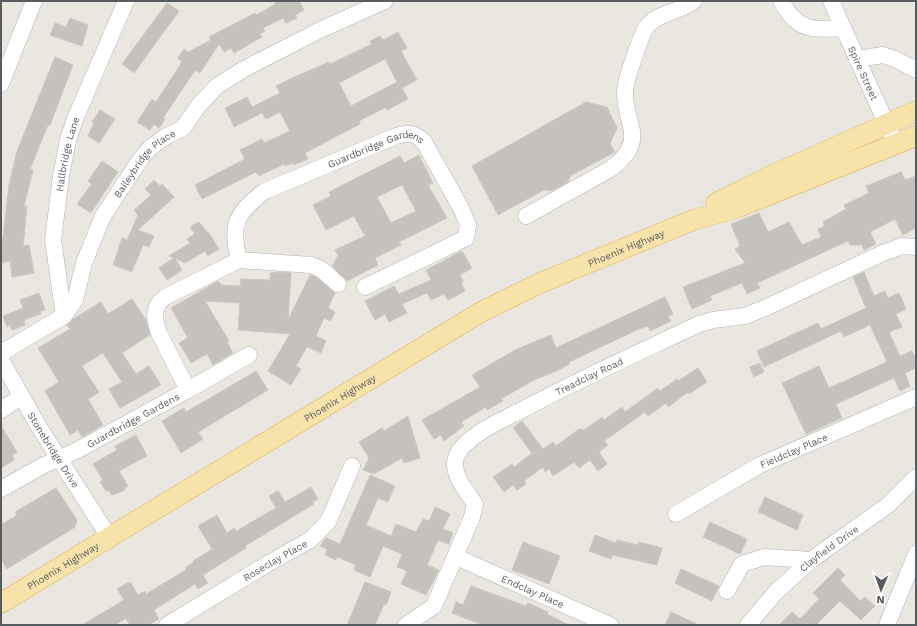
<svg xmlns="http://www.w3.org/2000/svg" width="917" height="626" viewBox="0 0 917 626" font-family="'Work Sans',sans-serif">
<rect width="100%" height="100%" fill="#eae7e0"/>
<path fill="#c5c2bd" stroke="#cec8bf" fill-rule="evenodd" d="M274,1h25l5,9 -9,5 2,3 -11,5 -3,-5 -20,10 2,3 -5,3 2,3 -28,16 -3,-5 -7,4 -5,-8 -19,29 -5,-3 -32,48 2,1 -6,9 -5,-4 -4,6 -13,-8 15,-23 4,3 26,-40 -4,-4 6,-9 4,3 23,-12 -2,-3 46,-24 1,2 20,-11z
M167,3l12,8 -45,62 -12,-9z
M70,18l18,7 -6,21 -32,-11 5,-12 11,4z
M398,32l9,16 -6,3 16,29 -15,8 6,11 -21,11 -1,-3 -27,14 1,3 -55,29 3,6 -14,6 -1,-2 -8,3 -1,-2 -25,12 -3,-4 -54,27 -7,-14 50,-26 -5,-9 22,-11 2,4 26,-12 -10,-19 -14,7 -4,-6 -28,14 -9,-19 22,-11 5,10 28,-14 -4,-7 16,-8 37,-16 1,2 42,-20 -2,-3 10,-5 3,4zM385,59l12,23 -46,24 -12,-23z
M55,57l18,8 -23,60h-2l-18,44 3,1 -9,36h3l-4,40 6,-1 5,28 -22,4 -2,-16 -9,2v-24l2,-1 6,-53 8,-34z
M586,102l21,5 10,21 -7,16 5,8 -45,24 -2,6 -17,9 -7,-1 -46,25 -26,-49z
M100,110l15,9 -16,24 -11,-7 6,-13 -2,-1z
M419,155l14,28 -5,2 19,33 -48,24 2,3 -26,13 3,7 -31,16 -15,-15 6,-10 -3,-6 30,-14 -11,-20 -28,14 -13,-25 18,-9 -2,-4 71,-36 4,7zM402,185l14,26 -25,12 -14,-26z
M102,161l16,11 -27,41 -14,-9 15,-20 -4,-3z
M901,172l4,8 11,-4v52l-13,7 -8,-16 -25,13 6,12 -12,6 -2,-5h-12l-2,-4 -91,42 3,5 -13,6 -5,-11 -32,13 2,4 -20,9 -9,-22 62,-24 -10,-14 5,-3 -9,-22 28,-11 9,19 21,-10 13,23 19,-8 -3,-8 7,-3 -2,-4 23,-13 -2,-4 25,-12 -3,-7z
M154,180l6,6 2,-2 12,13 -36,33 16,6 -5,11 -6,-2 -11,27 -19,-7 9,-27 5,2 11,-25 -4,-5 17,-15 -6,-6z
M199,222l9,11h1l10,16 -11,7 -3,-5 -20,12 -10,-5 7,12 -15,10 -8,-12 15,-10 -5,-2 21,-13 -3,-4 8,-5 -5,-7z
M462,251l10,17 -12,7 3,7 -2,1 4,8 -17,9 -4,-6 -13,6 -4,-7 -25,11 5,9 -18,9 -4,-8 -10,6 -10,-19 29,-15 5,8 32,-14 -5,-10z
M280,272l11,1 -3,47 22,-45 6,2 19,16 -7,15 7,4 -4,9 -7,-3 -8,18 10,5 -5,12 -14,-6 -11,19 5,3 -10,16 -23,-14 22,-37 -52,-4 2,-27 -35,-2 24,40 -2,1 6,11 -20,12 -6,-11 -16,9 -12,-20 9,-5 -17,-30 47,-27 3,4 19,1 1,-7 29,1v-7z
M864,272l10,24 11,-5 3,7 11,-5 7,16 -10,5 6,13 -13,5 11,24 12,-5 4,8v9l-11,5 5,13 -10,5 -6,-13 -58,26 6,14 -36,16 -24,-51 37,-17 10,22 58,-26 -17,-37 -26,12 -3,-6 -77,36 -7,-16 61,-28 3,6 45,-21 -13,-31z
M39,293l6,17 -5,1 1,3 -17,6 1,5 -13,5 -2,-5 -3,2 -4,-11 20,-8 -3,-8z
M665,297l8,17 -5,2 3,5 -21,10 -2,-5 -9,3 -70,33 1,2 -16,8 -20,8 -33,19 2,2 -16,9 -1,-3 -25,15 3,4 -20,15 -3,-6 -7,4 -12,-19 58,-33 -8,-12 45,-26 34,-14 5,13z
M132,299l14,21 4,15 -28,18 14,21 13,-8 12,19 -41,23 -11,-19 13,-7 -19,-29 -21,13 17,26 -11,7 15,26 -21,12 -4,-7 -8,5 -25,-44 14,-9 -21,-34 32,-19 -3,-4 6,-6 28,-17 7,12z
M760,363l4,9 -10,5 -4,-10z
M698,368l9,14 -18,12 -1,-2 -20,15 -2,-4 -18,13 -3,-4 -41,29 4,4 -9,7 8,12 -9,7 -8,-11 -11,8 -5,-6 -21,14 -4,-7 -4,3 -2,-5 -19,14 2,3 -9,6 -4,-5 -9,7 -11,-15 19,-13 2,3 18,-14 -19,-25 9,-7 21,28 10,-7 3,4 23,-17 5,1 18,-13 2,3 18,-13 3,5 33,-24 2,3 17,-12 1,2z
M256,371l12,19 -70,42 5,7 -22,14 -19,-32 22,-13 2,4z
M408,416l12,42 -16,5 -2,-5 -28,16 -11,-4 6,-12 -10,-16 23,-14 2,3z
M1,426l16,26 -5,3 2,5 -13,8z
M136,435l11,21 -28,15 9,15 -4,2 1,2 -13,5 -4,-5 -2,1 -6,-9 3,-2 -10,-16 24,-14 -2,-4z
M370,475l25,11 -7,16 -10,-4 -12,27 25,11 5,-12 20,8 7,-13 6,2 6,-14 15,7 -7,15 10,4 -4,11 -11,-4 -11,25 12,5 -13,25 -25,-11 6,-13 -10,-4 5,-13 -19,-8 -13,31 -16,-7 2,-5 -19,-8 -1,3 -11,-5 2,-6 -7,-3 6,-8 14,6z
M311,487l7,12 -5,3 1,2 -69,42 1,2 -43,27 5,8 -10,6 -3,-5 -41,26 5,9 -11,6h-18l-4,-7 -11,7h-33l42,-25 -7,-11 10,-6h4l7,12 7,-4 1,3 40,-24v-3l8,-5 -1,-1 19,-12 -14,-23 19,-11 10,18 7,-5 2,3 40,-23 -7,-12 9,-5 7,11z
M56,488l21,32 -2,7 -68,42 -6,-10v-34l16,-10 -2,-3z
M765,497l38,18 -6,15 -39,-18z
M710,522l37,17 -7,15 -37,-17z
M595,535l21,8 1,-3 21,5 1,-3 23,6 -5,17 -45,-10 -1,4 -22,-8z
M523,542l37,14 -11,28 -37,-14z
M838,568l7,7 -5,5 20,21 5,-4 10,9 -14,14 -21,-19 -24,24h-37l13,-13 8,7 19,-20 -6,-6z
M681,569l38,17 -7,15 -37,-18z
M365,582l26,10 -5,13 -2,-1 -9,21h-28z
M471,586l55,20 2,-3 20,9 -1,2 22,11h-87l-30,-12 4,-11 7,3z
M671,612l28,13h-34z"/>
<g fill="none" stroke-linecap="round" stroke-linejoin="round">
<defs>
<g id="minor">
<path d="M781,1c16,30 31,29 62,27"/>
<path id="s1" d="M831,1l65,144"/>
<path d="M857,59l26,-4 12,4 21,11"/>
<path d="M1,84l33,-83"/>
<path d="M526,216l86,-48c37,-30 12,-42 13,-77 0,-9 17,-60 23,-66 11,-13 33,-13 46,-24"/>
<path id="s2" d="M239,260c-9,-35 -3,-48 26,-69l131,-55c12,-4 19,-3 28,6l37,66 7,17 -2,13 -101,49"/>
<path id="s3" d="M64,316l-11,-76 8,-64 7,-36 7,-21 51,-118"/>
<path id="s4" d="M1,353l63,-37 11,-16 9,-37 19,-47 39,-59 9,-10 14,-10 18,-9 16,-23 18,-19 27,-17 78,-40 63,-28"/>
<path id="s5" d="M1,360l38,67 70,110"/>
<path d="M188,390l61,-35"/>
<path d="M1,410l20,-13"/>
<path id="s6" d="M1,489l43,-24 32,-14 112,-61 -29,-57c-5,-15 -7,-26 6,-36l74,-37 72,5 10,4 17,15"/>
<path id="s7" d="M676,514l84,-49 156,-68"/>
<path id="s8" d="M456,557l154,68"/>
<path d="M727,591l15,-27 22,-7 47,3"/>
<path id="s9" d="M167,625l102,-62 41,-23 18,-18 24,-56"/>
<path id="s10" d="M406,625l28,-19 38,-89 3,-13c-9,-13 -26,-33 -18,-49 9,-19 43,-34 61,-43 59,-32 120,-59 181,-88l14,-4 32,-4 20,-8 118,-55 19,-7 14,1"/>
<path id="s11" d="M748,625l28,-33 35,-32 77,-55 28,-28"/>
<path d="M887,625l29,-71"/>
</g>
<g id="major">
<path d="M716,203l59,-29 141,-63"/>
<path id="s12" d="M1,603l480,-291 59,-29 153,-63 43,-12 180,-72"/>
</g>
</defs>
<use href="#minor" stroke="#b1b3b6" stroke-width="17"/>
<use href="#major" stroke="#e1b362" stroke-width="21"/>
<use href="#minor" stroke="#fff" stroke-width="16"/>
<use href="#major" stroke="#f5e3aa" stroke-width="20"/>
</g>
<g text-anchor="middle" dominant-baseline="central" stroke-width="3.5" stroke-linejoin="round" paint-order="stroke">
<g font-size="10" fill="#595c5f" stroke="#fff">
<text stroke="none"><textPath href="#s1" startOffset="79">Spire Street</textPath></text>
<text stroke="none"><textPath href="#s3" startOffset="164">Hallbridge Lane</textPath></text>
<text stroke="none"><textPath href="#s2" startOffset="201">Guardbridge Gardens</textPath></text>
<text stroke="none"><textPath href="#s4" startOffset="249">Baileybridge Place</textPath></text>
<text stroke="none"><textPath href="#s12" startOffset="720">Phoenix Highway</textPath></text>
<text stroke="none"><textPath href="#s10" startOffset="354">Treadclay Road</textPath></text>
<text stroke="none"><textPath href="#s12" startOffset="396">Phoenix Highway</textPath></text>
<text stroke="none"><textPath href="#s6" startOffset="149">Guardbridge Gardens</textPath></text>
<text stroke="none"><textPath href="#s5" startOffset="104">Stonebridge Drive</textPath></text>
<text stroke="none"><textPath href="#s7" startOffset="134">Fieldclay Place</textPath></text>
<text stroke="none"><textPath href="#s11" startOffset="112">Clayfield Drive</textPath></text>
<text stroke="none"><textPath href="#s9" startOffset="126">Roseclay Place</textPath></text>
<text stroke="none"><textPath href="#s12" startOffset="72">Phoenix Highway</textPath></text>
<text stroke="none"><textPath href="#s8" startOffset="84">Endclay Place</textPath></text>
</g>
</g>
<rect width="917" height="626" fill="none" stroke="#595c5f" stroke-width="4"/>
<g transform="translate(881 590) rotate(182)" stroke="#ffffff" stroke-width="3" paint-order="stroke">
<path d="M0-3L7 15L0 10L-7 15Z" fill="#595c5f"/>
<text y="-6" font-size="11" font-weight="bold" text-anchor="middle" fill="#595c5f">N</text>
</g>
</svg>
